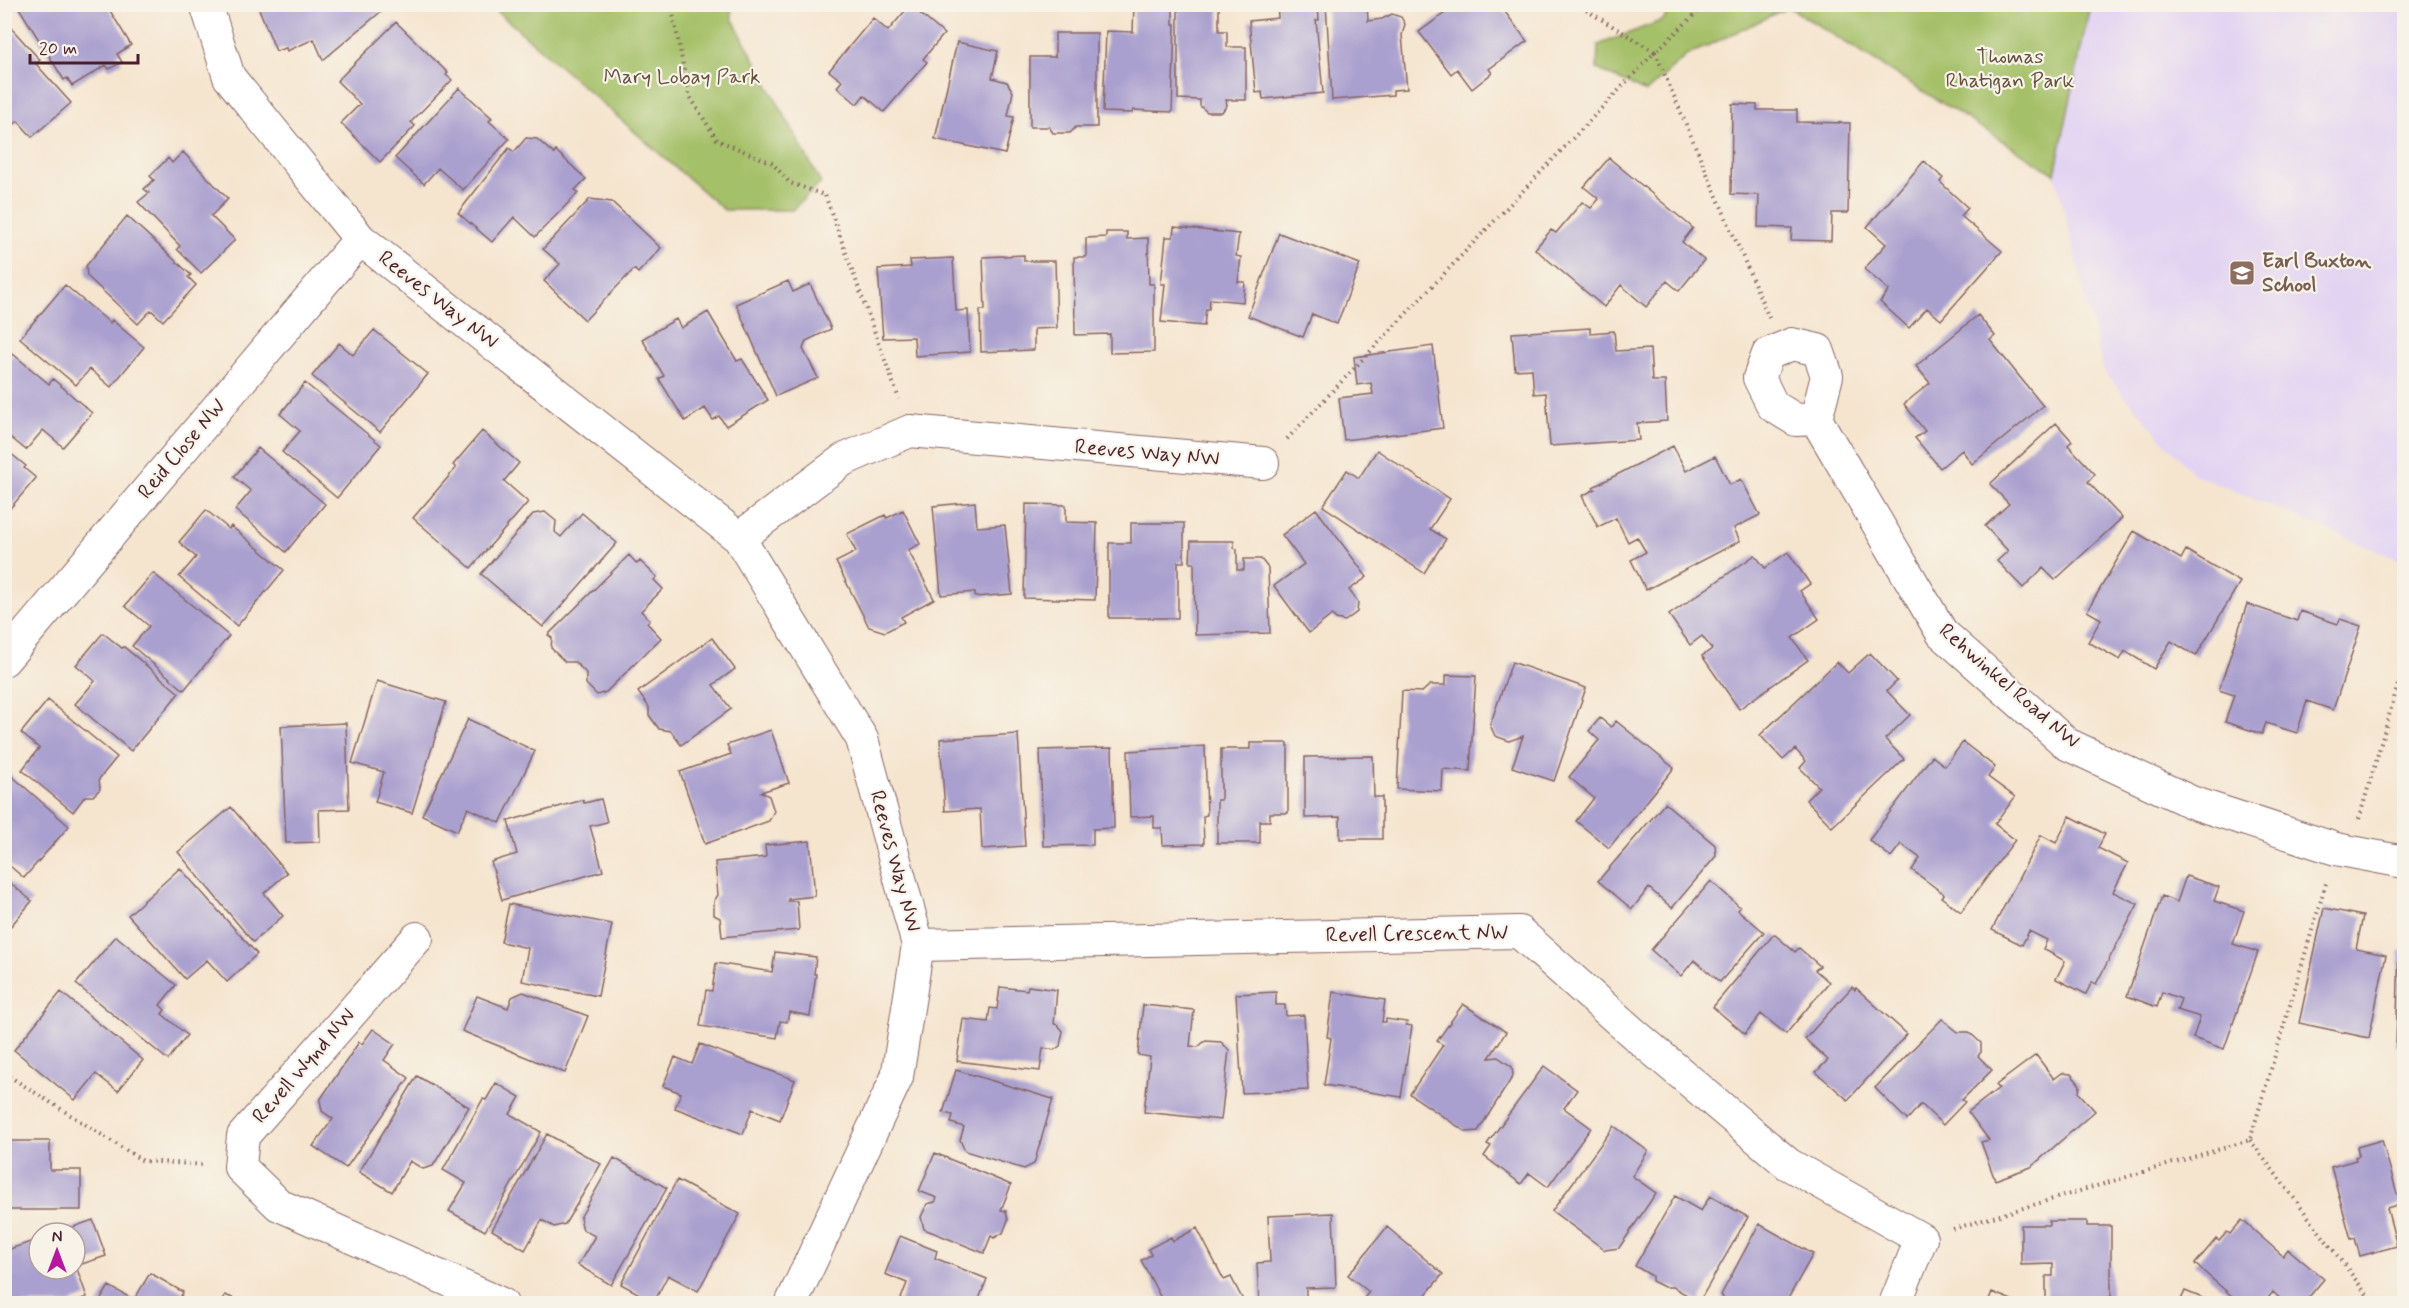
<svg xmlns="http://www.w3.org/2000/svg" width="2409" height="1308" viewBox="0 0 2409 1308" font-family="Mynerve,sans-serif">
<rect width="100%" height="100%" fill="#f7f3e8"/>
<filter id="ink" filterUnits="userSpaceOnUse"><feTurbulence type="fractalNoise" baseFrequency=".0167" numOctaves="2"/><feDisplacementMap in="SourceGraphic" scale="12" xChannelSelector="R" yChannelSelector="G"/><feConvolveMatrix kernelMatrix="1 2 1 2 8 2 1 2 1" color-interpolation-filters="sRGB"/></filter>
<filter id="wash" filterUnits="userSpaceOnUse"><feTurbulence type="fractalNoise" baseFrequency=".008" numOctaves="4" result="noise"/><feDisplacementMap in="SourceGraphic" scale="24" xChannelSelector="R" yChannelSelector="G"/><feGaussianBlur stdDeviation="1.35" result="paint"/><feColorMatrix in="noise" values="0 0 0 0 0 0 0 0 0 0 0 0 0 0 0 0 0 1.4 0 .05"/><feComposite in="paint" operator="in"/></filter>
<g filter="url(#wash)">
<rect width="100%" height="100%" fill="#f5e5cf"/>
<path fill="#e3d3f3" d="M2090,5h314v557l-212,-89 -88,-101 -49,-198z"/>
<path fill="#a4c067" stroke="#777049" stroke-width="1.5" d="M490,5h241l1,13 89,165 -29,27h-68z
M1674,5h416l-35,169 -266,-167 -103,49 -40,36 -49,-23 1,-24 65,-25z"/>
<g id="blocks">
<path fill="#aaa0cf" d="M24,4h70l1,2 11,-2 25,41 -14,9 5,8 -13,7 -3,-4 -34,21 -5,-8 -3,2 -45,-72z
M257,4h133l-67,56 -9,-21 -27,12 -1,-3 -10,3z
M1134,4h39v20h2l-3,88 -39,-2 -1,3 -29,-1 3,-81 27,1z
M1277,4h41l1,16h-3l7,73 -60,6 -1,-7 -6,1 -7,-72 29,-3z
M1326,4h41l1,17 14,-2 10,-5 9,3 4,7 -3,11 5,54 -14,1v5l-61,5z
M1445,4h54l28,37 -38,28 3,4 -20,16 -15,-20 -6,5 -32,-42 30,-22z
M910,5l34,29 -21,25 4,3 -43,50 -20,-17 -7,9 -20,-17 5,-6 -13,-10 44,-53 15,13z
M1178,5h41v26h8v16h19v53h-20l1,5 -5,7h-15l-7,-6v-6l-22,-1z
M4,20l36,40 -4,4 35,39 -39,34 -14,-16 -8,7 -6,-6z
M396,22l52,51 -2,2 6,5 -41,42 4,4 -35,36 -39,-39 19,-19 -23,-23z
M1055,33h42v94h-21l-6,6h-17l-4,-6h-19v-70h25z
M957,42l41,9 -6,27 15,4 6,10 -5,24 6,1 -9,37 -70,-15z
M459,88l33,30 -3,3 20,18 -46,51 -25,-22 -14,16 -29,-26z
M1732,104l25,1v5h40v12l53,1 -2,90h-16l-1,28 -40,-1 1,-12 -34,-1 1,-32 -28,-1z
M526,138l11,1 17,15 2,-3 30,28 -11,11 3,3 -43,44 -21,-20 -22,25 -34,-29 51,-65 5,4z
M183,152l45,47 -17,17 24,24 -34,33 -24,-24 3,-3 -42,-44 11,-9 -5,-4 10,-9 -4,-4 18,-18 4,5z
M1609,158l84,70 -11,14 22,18 -25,31 -12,-10 -21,26 -25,-22 -17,22 -69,-58 16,-19 5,3 26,-31 9,6 8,-9 -15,-12z
M1924,161l19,17 -3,4 28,26 -7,8 41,35 -61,69 -14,-12 -18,20 -29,-26 9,-12 -25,-21 22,-25 -19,-17z
M590,199l22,3 49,46 -23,25 -4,-4 -49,51 -41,-39 16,-17 -17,-15z
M127,216l64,59 -3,2 8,8 -33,36 -12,-11 -13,14 -51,-48 -1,-10z
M1174,227l65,7 -3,22 5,1 -3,25h7l-2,20 -33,-3 -1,10h-3l-2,17 -43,-4 4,-38h-4l5,-47h7z
M1106,232h21v7l21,-1 1,46h5v68l-44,1v-19l-35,1 -1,-78h12v-19l20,-1z
M1279,233l81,31 -23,60 -25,-10 -9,23 -55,-21z
M1024,255v6h31l2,67 -23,1v21l-53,2 -1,-42h5l-2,-53z
M953,258l3,53 12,-1 2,42 -55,4 -1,-19 -31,1 -5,-69 33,-2 -1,-7z
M788,281l5,11 17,-8 21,45 -25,12 -3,8 15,29 -42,18 -40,-92z
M65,285l45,38 2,-3 32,27 -33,40 -21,-18 -14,16 -56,-47z
M708,312l29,49 5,-2 26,41 -42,26 -7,-10 -6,4 -8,-12 -20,13 -26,-42 5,-3 -22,-37 34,-20 5,9z
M1978,315l17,21 -5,4 53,66 -71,58 -10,-14 -22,18 -25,-30 10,-7 -21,-27 26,-21 -14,-17z
M1590,328v5l24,-2 2,20 34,-2 2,32h13l2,40 -30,2 2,17 -89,6 -4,-53 -12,1 -2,-25 -17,1 -3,-37z
M374,330l54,44 -48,58 -68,-56 27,-33 14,12z
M1433,346l10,82 -99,12 -5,-42 34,-4 -2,-11 -14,2 -3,-28z
M13,354l36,30 4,-5 39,34 -29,34 -20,-17 -17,20 -22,-18v-68z
M305,383l76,62 -44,53 -55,-46 18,-21 -20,-17z
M2056,423l16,18 -4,4 27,29 -7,8 34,36 -67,62 -12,-12 -20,20 -26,-27 11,-10 -23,-25 24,-22 -19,-20z
M482,431l37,32 -15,18 24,21 -57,66 -58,-50 43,-50 -3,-3z
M1673,446l13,25 29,-15 15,29 11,-6 19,36 -26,13 6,13 -94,49 -15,-30 15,-8 -9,-15 -9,5 -12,-24 -18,9 -16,-31 13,-7 -2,-2z
M4,448l22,18 -2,2 12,10 -29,34 -3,-1z
M258,448l67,56 -39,48 -51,-42 16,-19 -17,-14z
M1377,450l73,49 -20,30 16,10 -22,34 -101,-67 24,-36 12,8z
M975,502l2,25 28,-2 7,69 -37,3v-5l-34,3 -8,-89z
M1026,504l40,1v17l31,1 -2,77 -71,-2z
M1316,509l51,68 -18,13 9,12 -1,10 -12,9 -9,-2 -4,-4 -23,18 -35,-47 30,-22 -22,-29z
M206,510l23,19 2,-3 53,44 -47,56 -58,-49 17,-20 -17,-15z
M903,510l17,34 -12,6 26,49 -33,18 3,5 -19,10 -16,-5 -33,-65 20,-10 -9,-18 38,-19 2,3z
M545,512l11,9 -1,11 6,5 21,-24 35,30 -74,84 -62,-53 52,-60z
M1131,523h53v39h-6v56h-69v-75h22z
M2134,531l47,28 5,-9 54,32 -44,74 -25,-15 -17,28 -29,-18 -5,9 -32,-18 13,-23 -14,-8z
M1191,541h43v7l3,1v21h7v-11h17l7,9 2,65 -75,2 -1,-72h-4z
M1788,552l22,32 -10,7 19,28 -27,19 16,22 -69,49 -37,-53 10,-7 -10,-13 -12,9 -21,-30 86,-60 10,13z
M629,555l8,9 3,-3 17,16 -3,3 9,9 -22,22 9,9 -3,3 14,15 -55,54 -9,3 -11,-11v-11l-11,-11h-10l-14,-14 1,-10 -4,-3z
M153,573l76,63 -45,54 -52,-44 17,-20 -24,-20z
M2247,604l50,17 3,-10 38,13 2,-5 21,7 -28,84 -26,-9 -10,32 -31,-10 -4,11 -37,-12 9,-27 -15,-5z
M103,633l19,15 2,-1 55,46 -48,58 -56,-47 20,-23 -19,-16z
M712,638l23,31 -22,16 18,24 -50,36 -10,-14 -12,-2 -10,-14v-8l-11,-15z
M1870,653l27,28 -10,10 23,24 -25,24 19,20 -72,68 -26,-27 13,-13 -19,-19 6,-7 -11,-12 -12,11 -23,-25 77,-73 11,11z
M1512,662l74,26 -32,93 -42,-14 11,-31 -14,5 -14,-5 -5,-11z
M1446,675l30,1 -6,95 -27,-2 -1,22 -45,-2 5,-98 20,1 8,-7h16z
M377,681l69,21 -34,111 -37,-11 9,-30 -32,-9z
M48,700l69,57 -18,22 1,10 -7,7h-8l-12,16 -51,-42 17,-22 -18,-15z
M1600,718l11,9 5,-6 58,47 -65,80 -33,-27 18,-23 -25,-21 30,-37 -10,-9z
M468,719l67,32 -35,72 -32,-15 -11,23 -35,-16z
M346,723l3,86 -30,1 1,32 -34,1 -5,-117z
M771,730l18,53 -28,9 8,4 5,15 -5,10 -64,23 -25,-72 51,-18 -4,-9z
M1018,734l7,112 -43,3 -2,-40 -35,2 -5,-72z
M1963,742l32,25 -7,10 27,20 -20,27 20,16 -54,72 -20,-15 3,-3 -32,-24 8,-12 -19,-14 -10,13 -22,-17 63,-84 13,10z
M1250,743h38v70h-18v8h-10v22h-43v-43h4v-51h29z
M1205,746l2,69 -4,1 1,28 -41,1 -1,-17h-8v-12l-24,1 -2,-66z
M1112,748l2,80 -21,1v16l-50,1 -3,-96z
M1373,756l1,41h8v42h-42v-22l-35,1v-61z
M4,769l65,57 -45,52 -20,-17z
M601,799l6,23 -17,4 13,45 -101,29 -11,-38 26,-8 -9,-33 75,-21 1,3z
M1665,803l50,42 1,11 -44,52 -23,-20 -17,21 -34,-28z
M231,807l56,66 -23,20 19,23 -30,26 -75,-90z
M2070,816l35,18 -7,14 30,15 -15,29 25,12 -42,80 -4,-2 -6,12 -30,-15 9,-18 -22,-12 4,-9 -18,-9 -7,14 -30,-15 49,-95 15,8z
M810,841l5,55 -27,3v2h9l2,29 -77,7 -2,-19 -6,-3v-14l4,-6 -3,-33 51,-5 -1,-12z
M180,868l77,86 -30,28 -20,-22 -22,19 -57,-64z
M2186,876l33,11 -5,14 30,10 -11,33 25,8 -34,97 -31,-11 7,-21 -23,-7 4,-11 -19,-7 -5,15 -30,-11 35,-100 15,6z
M4,878l28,23 -28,33z
M1711,881l29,26 -2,3 26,22 -44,50 -26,-22 -13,16 -30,-26z
M509,904l103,20 -14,72 -76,-15 6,-33 -27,-6z
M2324,908l39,8 -7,33 30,6 -17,83 -70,-15z
M1774,934l21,18 4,-4 21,18 -5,4 14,12 -43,52 -25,-20 -16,20 -32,-27z
M116,936l60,49 -16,20 5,5 -3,4 25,21 -19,25 -92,-76z
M2399,951l5,1v96l-8,-1z
M775,952l41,5 -2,17h2l-6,42 -21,-4 -2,10 -7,-1 -3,17 -77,-12 6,-36 6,1 4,-28 56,9z
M1028,986l29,4 -3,34 4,1 5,6 -3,15 -6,4 -11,-2 -3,23 -83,-10 6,-42 25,3 2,-14 7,1 3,-22 27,3z
M1852,987l3,3 1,-2 51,46 -59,66 -32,-28 12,-12 -23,-21z
M61,992l82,68 -25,31 -22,-17 -21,26 -61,-50z
M523,992l65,24 -23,57 -103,-42 15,-35 31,12 4,-11z
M1276,992v13h9l1,11 18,-1 4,75 -66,3 -6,-99z
M1333,992l52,8 -3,22h4v-3l21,3 -1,3 6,1 -11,71 -77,-12 7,-47 -4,-1z
M1463,1004l43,28 -17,26 9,-1 14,10 1,9 -35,55 -12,1 -56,-38 33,-49 -6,-4z
M1143,1005l51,5 -4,36 8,1 7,-6 16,1 8,8 -8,70 -77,-8 6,-55 -12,-2z
M1942,1019l16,13h11l12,11v9l-3,4 14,14 -30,30 3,2 -22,23 -22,-21 -14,16 -32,-32z
M373,1029l22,15 -11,16 25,18 -63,90 -33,-22 20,-27 -11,-8 -2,-11 39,-58 3,2z
M700,1044l95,36 -15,40 -28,-11 -9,25 -68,-26 6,-15 -18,-7 12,-29 17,7z
M2036,1055l18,24 8,-6 9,1 9,11 -1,8 16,18 -64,56 -36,13 -14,-38 8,-2 -21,-28 31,-24 -3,-3z
M1544,1066l33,24 -13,18 27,20 -43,59 -19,-14 -8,11 -37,-28 7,-10 -4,-2z
M956,1070l97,29 -19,65 -10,5 -59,-18 -5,-11 4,-13 -13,-4 2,-8 -10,-2z
M417,1076l52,31 -36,59 -10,3 -13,-8 -18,31 -33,-20z
M496,1083l24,14 -10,17 31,18 -56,99 -36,-20 17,-28 -23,-13 40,-71 3,1z
M1614,1126l34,25 -16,25 24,17 -37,55 -14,2 -53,-39z
M547,1134l54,30 -36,60 -11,3 -12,-7 -17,30 -33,-20z
M2382,1140l18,64 -13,4 10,38 -37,10 -5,-18 -4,1 -20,-72 25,-7 -1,-3 4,-1 -2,-9z
M4,1141h46v29h31v40h-77z
M935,1153l76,32 -10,25 5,1 2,9 -5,13 -9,5 -3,-2 -7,17 -60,-24 -3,-12 6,-13 8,-2 2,-4 -18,-7z
M614,1158l53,30 -56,97 -33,-20 17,-29 -12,-6 -3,-12z
M677,1180l63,34 -42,77 -30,-16 -14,27 -33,-18z
M1675,1196l26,15 9,-15 38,21 -49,85 -26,-15h-9l-12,-6v-5l-17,-10z
M1333,1213l3,74 -30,1v16h-47l-2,-41 13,-1 -2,-46z
M93,1220l13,36 -30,10 11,31 -20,7h-63v-53l35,-12v30h36v-36h-19z
M2242,1220l41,36 5,-7 36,30 -21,25h-17l-13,-12 -9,11 -6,-5 -4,6h-13l-46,-40 21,-25 3,2 8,-9 3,2z
M2049,1221h38v5h24v74h-65v-24h7v-12l-32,1v-40h28z
M1759,1224l54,30 -28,50h-66l4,-7 -2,-2z
M1387,1227l56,47 -20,24 7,6h-71l10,-12 -21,-17z
M1197,1228l27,52 7,-3 14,27h-81l-23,-44 10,-5 -3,-6 23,-12 2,4z
M900,1236l37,15 -2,7 52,21 -10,25h-78l8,-21 -22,-9z
M150,1273l33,19 -6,12h-79l11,-18 25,14z
M2185,1291l30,12v1h-36z
M1992,1292l27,11v1h-32z
M225,1295l20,8v1h-24z"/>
</g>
</g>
<g filter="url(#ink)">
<use href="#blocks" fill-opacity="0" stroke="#866464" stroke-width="1.5"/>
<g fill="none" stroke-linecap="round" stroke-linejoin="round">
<defs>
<path id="street" d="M206,4l23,73 131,162 379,299 123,201 56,206 -21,132 -106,227
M1816,419l-20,1 -23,-14 -14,-28 9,-24 24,-10 26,6 9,26 -11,43 126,214 125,111 124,58 145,47 68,13
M739,538l104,-78 67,-29 353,32
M4,660l356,-421
M417,938l-174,198 -3,31 39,38 223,99
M918,945l601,-13 114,101 155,131 133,75 -26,65"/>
</defs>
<use href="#street" stroke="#866464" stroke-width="34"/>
<path stroke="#866464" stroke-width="4" stroke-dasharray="1.5 4.5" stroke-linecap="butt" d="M671,4l18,91 28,45 55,23 18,20 35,12 74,204
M1576,4l79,48 51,-48
M1287,439l368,-387 114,266
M2359,819l45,-155
M4,1073l139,88 63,4
M2250,1140l124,164
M1953,1229l297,-89 77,-260"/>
<use href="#street" stroke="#fff" stroke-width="32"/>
</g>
</g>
<defs>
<symbol id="school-square" viewBox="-11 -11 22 22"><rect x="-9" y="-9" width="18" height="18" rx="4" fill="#8d6e63" stroke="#f7f3e8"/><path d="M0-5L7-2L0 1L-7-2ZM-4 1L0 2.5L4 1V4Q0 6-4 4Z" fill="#fff"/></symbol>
</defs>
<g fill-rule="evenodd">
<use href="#school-square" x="2227" y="258" width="30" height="30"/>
</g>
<g text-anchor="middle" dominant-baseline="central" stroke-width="4.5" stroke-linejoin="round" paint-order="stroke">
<g font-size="21" fill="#654f3d" stroke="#f7f3e8">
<text x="2010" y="57">Thomas<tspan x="2010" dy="24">Rhatigan Park</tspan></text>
<text x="682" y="77">Mary Lobay Park</text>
</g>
<g font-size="21" font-weight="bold" fill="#785e54" stroke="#f7f3e8" text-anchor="start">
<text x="2262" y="261">Earl Buxton<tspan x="2262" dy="24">School</tspan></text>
</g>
<g font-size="21" fill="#4a1f2b" stroke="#f7f3e8">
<text transform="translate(438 300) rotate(38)">Reeves Way NW</text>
<text transform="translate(182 449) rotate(-50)">Reid Close NW</text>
<text transform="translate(1147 453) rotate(5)">Reeves Way NW</text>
<text transform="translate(2009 686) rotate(41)">Rehwinkel Road NW</text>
<text transform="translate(895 861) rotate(75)">Reeves Way NW</text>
<text transform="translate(1417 934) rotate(-1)">Revell Crescent NW</text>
<text transform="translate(304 1066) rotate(-49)">Revell Wynd NW</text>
</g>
</g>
<rect width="2409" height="1308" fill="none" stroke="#f7f3e8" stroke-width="24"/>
<g transform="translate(57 1251)"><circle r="28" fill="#f7f3e8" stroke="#b29e9c" stroke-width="1.5"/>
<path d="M0-4.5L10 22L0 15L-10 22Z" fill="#b5179e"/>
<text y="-9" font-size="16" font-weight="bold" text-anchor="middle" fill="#4a1f2b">N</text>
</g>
<path d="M30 54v9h108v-9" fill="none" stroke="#4a1f2b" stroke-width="3"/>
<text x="39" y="54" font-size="18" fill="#4a1f2b" stroke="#f7f3e8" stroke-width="4.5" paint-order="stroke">20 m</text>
</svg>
